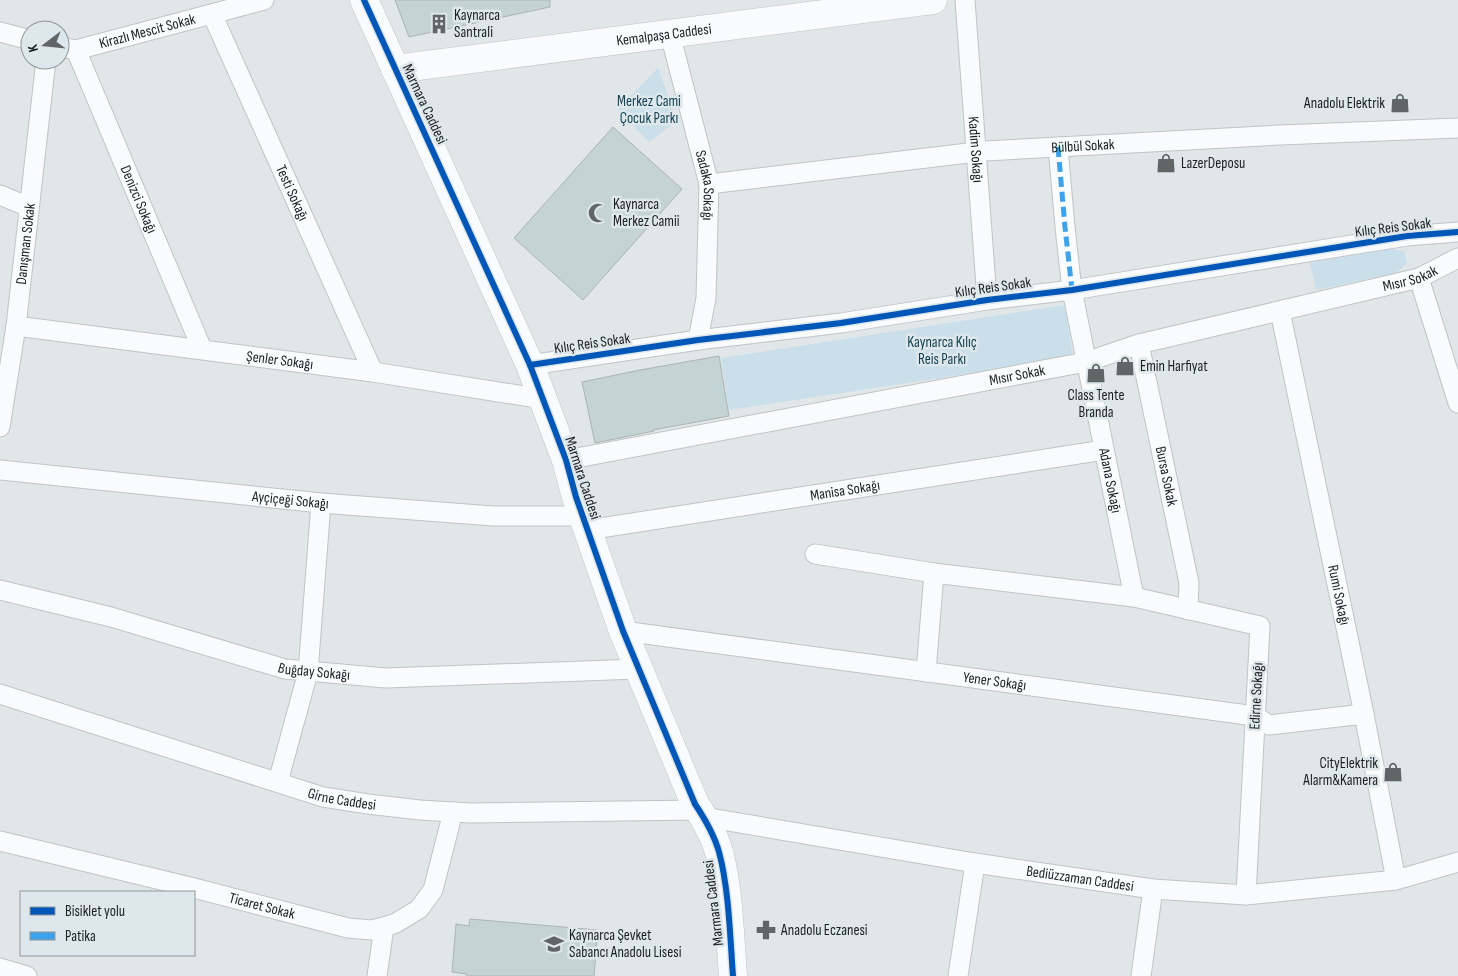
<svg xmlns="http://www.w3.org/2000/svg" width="1458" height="976" viewBox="0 0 1458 976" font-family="'Sofia Sans Condensed',sans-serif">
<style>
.green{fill:#cadfe9}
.building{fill:#c4d3d4;stroke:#adb2b3}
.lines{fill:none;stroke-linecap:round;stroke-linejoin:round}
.street-casing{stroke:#c0c4c6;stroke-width:21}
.secondary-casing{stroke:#c0c4c6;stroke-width:29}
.street{stroke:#fafbfc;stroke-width:19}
.secondary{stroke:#fafbfc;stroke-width:28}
.quiet{stroke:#3da2ea;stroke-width:5;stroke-dasharray:10 5;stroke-linecap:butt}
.cycleway-casing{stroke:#dee7eb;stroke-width:9}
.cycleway{stroke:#0057b8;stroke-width:6}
.labels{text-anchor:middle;stroke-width:5;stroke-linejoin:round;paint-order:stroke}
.poi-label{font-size:15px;fill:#1c1f20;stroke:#dee7eb;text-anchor:start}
.street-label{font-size:15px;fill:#1c1f20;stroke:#dee7eb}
.park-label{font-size:15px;fill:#113f51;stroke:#dee7eb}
</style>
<rect width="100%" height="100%" fill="#e1e6e8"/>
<!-- green -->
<g class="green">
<path d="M 658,68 L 677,121 L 649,142 L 618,109 Z"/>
<path d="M 1390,249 L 1404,251 L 1407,263 L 1396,273 L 1316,290 L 1310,263 Z"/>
<path d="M 1065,305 L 1073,358 L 729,410 L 721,358 Z"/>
</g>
<!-- building -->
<g class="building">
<path d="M 395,0 L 550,0 L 550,7 L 409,37 Z"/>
<path d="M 613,127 L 682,189 L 583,300 L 514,238 Z"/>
<path d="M 719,356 L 729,416 L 653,430 L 654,431 L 595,443 L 582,382 L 640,370 Z"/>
<path d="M 470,919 L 598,930 L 594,976 L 466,976 L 467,974 L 452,972 L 456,924 L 469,926 Z"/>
</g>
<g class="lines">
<defs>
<g id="street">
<path id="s1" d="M 965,0 L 987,300"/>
<path id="s2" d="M 212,14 L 373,372"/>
<path d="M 0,32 L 30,40"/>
<path id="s3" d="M 670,34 L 709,184 L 706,298 L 698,340"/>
<path id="s4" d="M 60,47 L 76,50 L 264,0"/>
<path id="s5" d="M 76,50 L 202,349"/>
<path id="s6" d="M 1058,147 L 1065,227 L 1072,290 L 1134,597"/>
<path id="s7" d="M 709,184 L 985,151 L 1280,135 L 1458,128"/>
<path d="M 0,195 L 29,207"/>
<path d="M 1419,278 L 1458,403"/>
<path id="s8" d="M 1280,311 L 1364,714 L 1396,880"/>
<path id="s9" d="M 16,326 L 373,372 L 543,399"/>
<path id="s10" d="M 1139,344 L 1189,583 L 1188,610"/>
<path d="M 530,365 L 698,340 L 841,323 L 987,300 L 1072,290 L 1407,236 L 1458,232"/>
<path id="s11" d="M 0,427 L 16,326 L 46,60"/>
<path id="s12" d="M 566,460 L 1086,362 L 1139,344 L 1419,278 L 1458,258"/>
<path id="s13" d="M 0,470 L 321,503 L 493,516 L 582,516"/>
<path id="s14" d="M 587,530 L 1104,450"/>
<path d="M 815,554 L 934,573 L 1134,597 L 1260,626 L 1246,895"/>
<path id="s15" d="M 0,590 L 111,617 L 285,669 L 386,678 L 638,669"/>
<path id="s16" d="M 623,631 L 1255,716 L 1269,725 L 1364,714"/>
<path d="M 926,672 L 934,573"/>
<path id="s17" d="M 0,694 L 323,797 L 368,804 L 420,810 L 470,813 L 699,810"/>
<path d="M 278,782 L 308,672 L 321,503"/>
<path id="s18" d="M 704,817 L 975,863 L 1153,889 L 1246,895 L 1396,880 L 1458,862"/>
<path id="s19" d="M 0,841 L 194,888 L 348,928 L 371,930 L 384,927 L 396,923 L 419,909 L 433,890 L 453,812"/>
<path d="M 0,968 L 27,976"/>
<path d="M 377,976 L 384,927"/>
<path d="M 958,976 L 975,863"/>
<path d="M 1141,976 L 1153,889"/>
</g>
<g id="secondary">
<path d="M 364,0 L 530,365 L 566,460 L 576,497 L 623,631 L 695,804 C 705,819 714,834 719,852 C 729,889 730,937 733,976"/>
<path id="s20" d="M 395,69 L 933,0"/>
</g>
</defs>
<!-- street casing -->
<use href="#street" class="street-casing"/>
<!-- secondary casing -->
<use href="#secondary" class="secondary-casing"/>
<!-- street -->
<use href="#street" class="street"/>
<!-- secondary -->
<use href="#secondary" class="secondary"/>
<!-- quiet -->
<path class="quiet" d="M 1058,147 L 1065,227 L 1072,290"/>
<defs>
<g id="cycleway">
<path d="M 364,0 L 530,365 L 566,460 L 576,497 L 623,631 L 695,804 C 705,819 714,834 719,852 C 729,889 730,937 733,976"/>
<path d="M 530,365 L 698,340 L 841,323 L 987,300 L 1072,290 L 1407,236 L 1458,232"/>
</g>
</defs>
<!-- cycleway casing -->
<use href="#cycleway" class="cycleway-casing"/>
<!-- cycleway -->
<use href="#cycleway" class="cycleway"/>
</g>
<!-- icons -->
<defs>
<symbol id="building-bare" viewBox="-9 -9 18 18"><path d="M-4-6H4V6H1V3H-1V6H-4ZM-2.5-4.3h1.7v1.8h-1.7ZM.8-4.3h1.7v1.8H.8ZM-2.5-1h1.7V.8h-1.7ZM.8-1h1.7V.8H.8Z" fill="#616566" stroke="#dee7eb" stroke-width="2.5" paint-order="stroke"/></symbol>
<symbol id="shop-bare" viewBox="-9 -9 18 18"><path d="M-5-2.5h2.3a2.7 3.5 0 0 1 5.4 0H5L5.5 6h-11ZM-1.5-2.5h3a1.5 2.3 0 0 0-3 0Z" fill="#616566" stroke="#dee7eb" stroke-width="2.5" paint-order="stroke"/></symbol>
<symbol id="mosque-bare" viewBox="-9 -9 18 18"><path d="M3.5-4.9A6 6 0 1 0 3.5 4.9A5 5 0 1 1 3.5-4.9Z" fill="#616566" stroke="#dee7eb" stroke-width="2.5" paint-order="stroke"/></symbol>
<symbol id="pharmacy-bare" viewBox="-9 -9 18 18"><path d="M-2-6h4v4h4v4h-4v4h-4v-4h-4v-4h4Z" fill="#616566" stroke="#dee7eb" stroke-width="2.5" paint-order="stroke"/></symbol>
<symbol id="school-bare" viewBox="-9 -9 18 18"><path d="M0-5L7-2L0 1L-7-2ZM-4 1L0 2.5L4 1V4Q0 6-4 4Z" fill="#616566" stroke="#dee7eb" stroke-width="2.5" paint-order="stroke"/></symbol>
</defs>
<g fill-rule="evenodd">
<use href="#building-bare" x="425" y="10" width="28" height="28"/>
<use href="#shop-bare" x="1386" y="89" width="28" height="28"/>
<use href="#shop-bare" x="1152" y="149" width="28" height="28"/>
<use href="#mosque-bare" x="584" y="199" width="28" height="28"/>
<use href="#shop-bare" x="1111" y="352" width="28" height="28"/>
<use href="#shop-bare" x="1082" y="359" width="28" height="28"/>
<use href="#shop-bare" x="1379" y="758" width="28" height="28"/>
<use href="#pharmacy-bare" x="752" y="916" width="28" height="28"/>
<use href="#school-bare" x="540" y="930" width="28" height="28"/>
</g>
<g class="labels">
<!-- poi labels -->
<g class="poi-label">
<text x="454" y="20">Kaynarca<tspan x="454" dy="17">Santrali</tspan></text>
<text x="1385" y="108" text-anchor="end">Anadolu Elektrik</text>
<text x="1181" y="168">LazerDeposu</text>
<text x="613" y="209">Kaynarca<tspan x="613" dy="17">Merkez Camii</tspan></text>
<text x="1140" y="371">Emin Harfiyat</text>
<text x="1096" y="400" text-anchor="middle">Class Tente<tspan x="1096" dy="17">Branda</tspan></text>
<text x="1378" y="768" text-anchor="end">CityElektrik<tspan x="1378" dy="17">Alarm&amp;Kamera</tspan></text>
<text x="781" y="935">Anadolu Eczanesi</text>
<text x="569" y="940">Kaynarca Şevket<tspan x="569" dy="17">Sabancı Anadolu Lisesi</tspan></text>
</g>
<!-- street labels -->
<g class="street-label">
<text dy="5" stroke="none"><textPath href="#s4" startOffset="90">Kirazlı Mescit Sokak</textPath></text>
<text dy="5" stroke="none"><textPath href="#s20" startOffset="271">Kemalpaşa Caddesi</textPath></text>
<text transform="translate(425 104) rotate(65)" y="5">Marmara Caddesi</text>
<text dy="5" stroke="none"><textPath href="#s7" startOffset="376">Bülbül Sokak</textPath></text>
<text dy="5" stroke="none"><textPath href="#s1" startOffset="150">Kadim Sokağı</textPath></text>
<text dy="5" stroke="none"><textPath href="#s3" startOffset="156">Sadaka Sokağı</textPath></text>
<text dy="5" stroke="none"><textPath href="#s2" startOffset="196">Testi Sokağı</textPath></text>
<text dy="5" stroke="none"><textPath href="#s5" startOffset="162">Denizci Sokağı</textPath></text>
<text transform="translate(1393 227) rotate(-7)" y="5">Kılıç Reis Sokak</text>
<text dy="5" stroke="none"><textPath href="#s11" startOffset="185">Danışman Sokak</textPath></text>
<text dy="5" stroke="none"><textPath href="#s12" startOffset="864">Mısır Sokak</textPath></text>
<text transform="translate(993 287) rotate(-8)" y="5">Kılıç Reis Sokak</text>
<text transform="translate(592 343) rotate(-8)" y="5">Kılıç Reis Sokak</text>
<text dy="5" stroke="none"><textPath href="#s9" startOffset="266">Şenler Sokağı</textPath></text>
<text dy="5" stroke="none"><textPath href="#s12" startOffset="459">Mısır Sokak</textPath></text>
<text dy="5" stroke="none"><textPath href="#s10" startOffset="135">Bursa Sokak</textPath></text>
<text transform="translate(583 478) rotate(72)" y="5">Marmara Caddesi</text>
<text dy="5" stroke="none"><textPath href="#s6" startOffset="338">Adana Sokağı</textPath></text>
<text dy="5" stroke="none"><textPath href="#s14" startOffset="261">Manisa Sokağı</textPath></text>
<text dy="5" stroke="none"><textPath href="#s13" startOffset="292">Ayçiçeği Sokağı</textPath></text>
<text dy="5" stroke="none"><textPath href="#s8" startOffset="290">Rumi Sokağı</textPath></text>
<text dy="5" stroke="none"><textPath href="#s15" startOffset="325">Buğday Sokağı</textPath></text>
<text dy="5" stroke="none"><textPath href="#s16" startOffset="375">Yener Sokağı</textPath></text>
<text transform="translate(1256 696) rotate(-87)" y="5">Edirne Sokağı</text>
<text dy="5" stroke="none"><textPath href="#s17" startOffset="358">Girne Caddesi</textPath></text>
<text dy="5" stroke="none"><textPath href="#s18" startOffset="381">Bediüzzaman Caddesi</textPath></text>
<text transform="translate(713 903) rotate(-97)" y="5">Marmara Caddesi</text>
<text dy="5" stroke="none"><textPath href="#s19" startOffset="270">Ticaret Sokak</textPath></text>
</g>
<!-- park labels -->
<g class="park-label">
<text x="649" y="106">Merkez Cami<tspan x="649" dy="17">Çocuk Parkı</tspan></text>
<text x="942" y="347">Kaynarca Kılıç<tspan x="942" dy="17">Reis Parkı</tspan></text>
</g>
</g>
<!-- legend -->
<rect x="20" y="891" width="175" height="65" fill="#dee7eb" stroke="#90979a"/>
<rect x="30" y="907" width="25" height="8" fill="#0057b8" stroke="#90979a"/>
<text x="65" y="916" font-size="15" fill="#1c1f20">Bisiklet yolu</text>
<rect x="30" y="932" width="25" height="8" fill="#3da2ea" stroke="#90979a"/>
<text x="65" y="941" font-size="15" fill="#1c1f20">Patika</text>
<!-- north arrow -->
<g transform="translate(45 45) rotate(254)"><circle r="24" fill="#dee7eb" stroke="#90979a"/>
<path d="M0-4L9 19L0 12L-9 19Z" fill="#616566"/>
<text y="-8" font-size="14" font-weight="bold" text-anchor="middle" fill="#1c1f20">K</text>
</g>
</svg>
